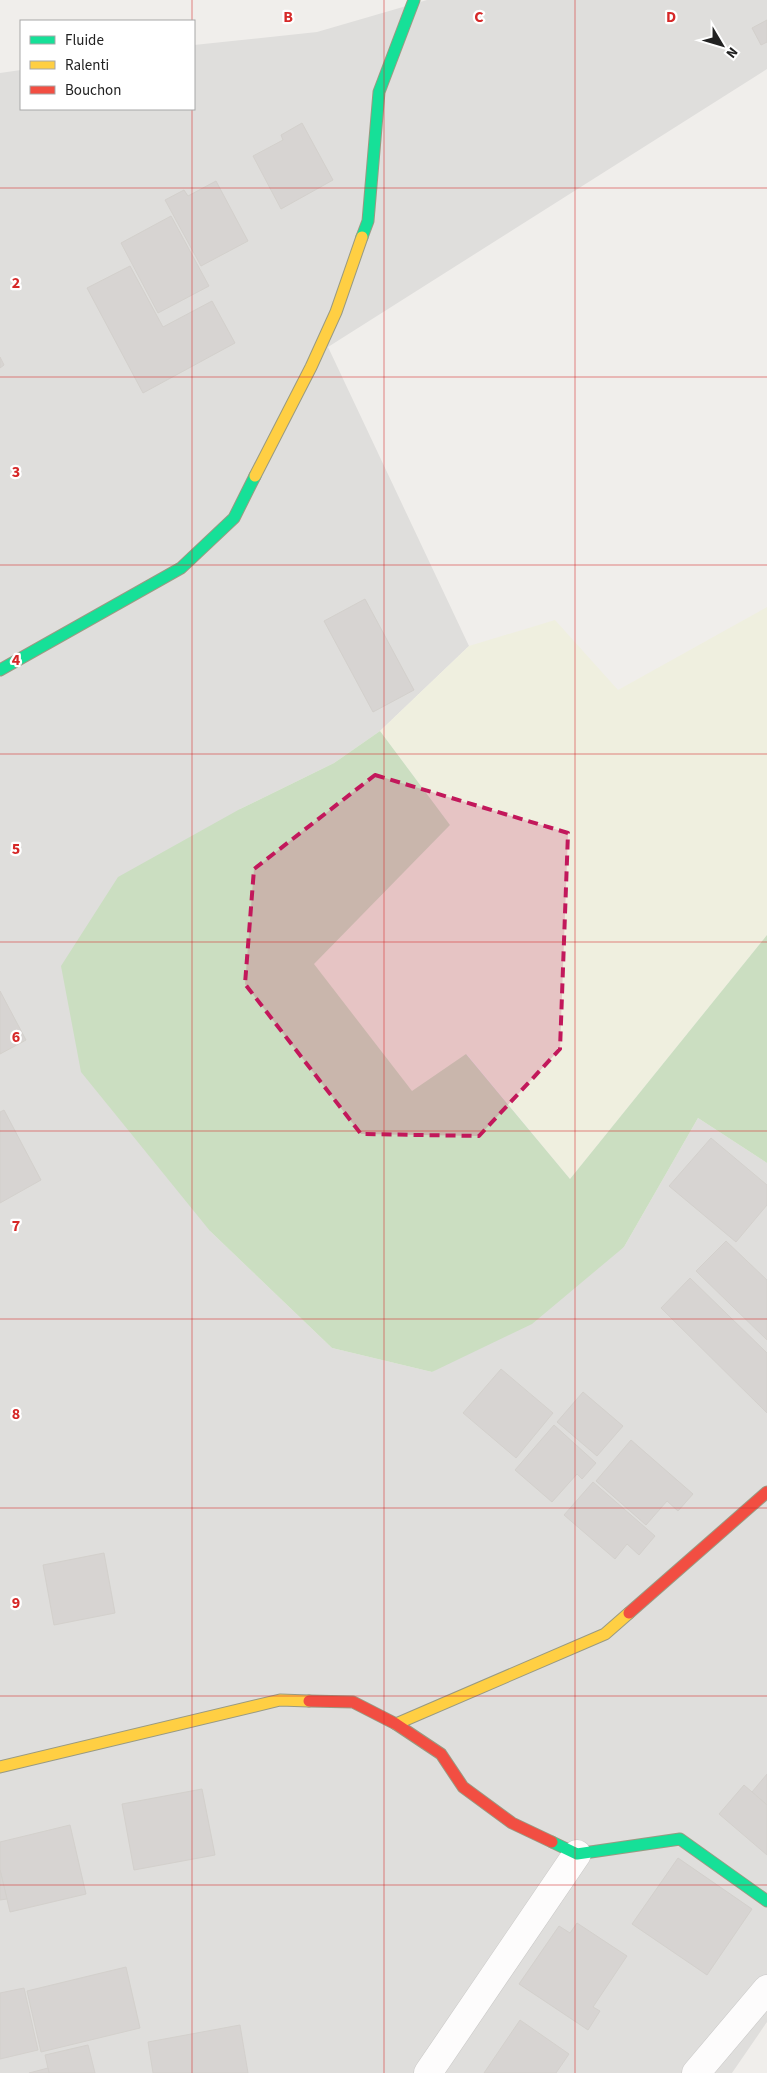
<svg xmlns="http://www.w3.org/2000/svg" width="767" height="2073" viewBox="0 0 767 2073" font-family="'Source Sans 3',sans-serif">
<style>
.residential{fill:#dfdedc}
.farmland{fill:#efefdf}
.forest{fill:#cbdec1}
.building{fill:#d7d4d2;stroke:#d3d0cc}
.lines{fill:none;stroke-linecap:round;stroke-linejoin:round}
.street-casing{stroke:#c9c8c7;stroke-width:29}
.fast-casing{stroke:#999a82;stroke-width:13}
.slow-casing{stroke:#999a82;stroke-width:13}
.jam-casing{stroke:#999a82;stroke-width:13}
.street{stroke:#fdfcfc;stroke-width:28}
.fast{stroke:#16e098;stroke-width:11}
.slow{stroke:#ffcf43;stroke-width:11}
.jam{stroke:#f24e42;stroke-width:11}
.marked{fill:#c2185b;fill-opacity:0.2;stroke:#c2185b;stroke-width:4;stroke-dasharray:10 6;stroke-linejoin:round}
.grid{fill:none;stroke:#d62828;stroke-width:1;stroke-opacity:0.55}
.grid-label{font-size:16px;text-anchor:middle;font-weight:bold;fill:#d62828;stroke:#fff;stroke-width:4.5;stroke-linejoin:round;paint-order:stroke}
</style>
<rect width="100%" height="100%" fill="#f0eeeb"/>
<!-- residential -->
<path class="residential" d="M 427,0 L 767,0 L 767,69 L 328,347 L 469,646 L 380,731 L 334,763 L 240,809 L 210,1231 L 332,1348 L 432,1372 L 624,1247 L 698,1118 L 767,1163 L 767,2022 L 732,2073 L 0,2073 L 0,73 L 21,70 L 21,109 L 194,109 L 194,45 L 317,32 Z"/>
<!-- farmland -->
<path class="farmland" d="M 767,607 L 767,935 L 570,1179 L 467,1054 L 412,1092 L 313,964 L 450,825 L 380,731 L 469,646 L 555,620 L 618,690 Z"/>
<!-- forest -->
<path class="forest" d="M 380,731 L 450,825 L 314,964 L 412,1091 L 466,1054 L 570,1179 L 767,935 L 767,1163 L 698,1118 L 624,1247 L 532,1324 L 432,1372 L 332,1348 L 210,1231 L 81,1072 L 61,966 L 118,877 L 240,809 L 334,763 Z"/>
<!-- building -->
<g class="building">
<path d="M 767,20 L 767,42 L 761,45 L 752,28 Z"/>
<path d="M 302,123 L 333,180 L 281,209 L 253,156 L 283,140 L 281,135 Z"/>
<path d="M 216,181 L 248,241 L 201,266 L 165,200 L 184,190 L 188,196 Z"/>
<path d="M 171,216 L 209,286 L 158,313 L 121,243 Z"/>
<path d="M 130,266 L 163,327 L 212,301 L 235,343 L 143,393 L 87,288 Z"/>
<path d="M 0,357 L 4,365 L 0,368 Z"/>
<path d="M 365,599 L 414,690 L 373,712 L 324,621 Z"/>
<path d="M 0,991 L 26,1040 L 0,1054 Z"/>
<path d="M 4,1110 L 41,1180 L 0,1203 L 0,1112 Z"/>
<path d="M 711,1138 L 767,1185 L 767,1205 L 736,1242 L 669,1186 Z"/>
<path d="M 726,1241 L 767,1280 L 767,1340 L 696,1271 Z"/>
<path d="M 690,1278 L 767,1353 L 767,1413 L 661,1308 Z"/>
<path d="M 501,1369 L 553,1413 L 516,1458 L 463,1413 Z"/>
<path d="M 583,1392 L 623,1426 L 597,1456 L 557,1422 Z"/>
<path d="M 554,1425 L 596,1463 L 582,1479 L 577,1474 L 552,1502 L 515,1470 Z"/>
<path d="M 631,1440 L 693,1494 L 678,1511 L 667,1501 L 646,1525 L 596,1481 Z"/>
<path d="M 593,1482 L 655,1536 L 639,1555 L 627,1544 L 615,1559 L 564,1515 Z"/>
<path d="M 104,1553 L 115,1613 L 54,1625 L 43,1565 Z"/>
<path d="M 767,1774 L 767,1805 L 752,1792 Z"/>
<path d="M 744,1785 L 767,1805 L 767,1855 L 719,1814 Z"/>
<path d="M 202,1789 L 215,1855 L 134,1870 L 122,1804 Z"/>
<path d="M 70,1825 L 86,1894 L 10,1912 L 0,1870 L 0,1842 Z"/>
<path d="M 678,1858 L 752,1909 L 707,1975 L 632,1924 Z"/>
<path d="M 0,1870 L 7,1899 L 0,1900 Z"/>
<path d="M 577,1923 L 627,1956 L 593,2007 L 600,2011 L 588,2030 L 519,1984 L 559,1926 L 570,1933 Z"/>
<path d="M 126,1967 L 140,2028 L 41,2052 L 27,1991 Z"/>
<path d="M 24,1988 L 38,2050 L 0,2059 L 0,1993 Z"/>
<path d="M 520,2020 L 569,2054 L 556,2073 L 484,2073 Z"/>
<path d="M 240,2025 L 248,2073 L 153,2073 L 148,2042 Z"/>
<path d="M 88,2045 L 95,2073 L 49,2073 L 45,2055 Z"/>
<path d="M 48,2068 L 49,2073 L 29,2073 Z"/>
</g>
<g class="lines">
<defs>
<g id="street">
<path d="M 428,2073 L 577,1854"/>
<path d="M 696,2073 L 767,1989"/>
</g>
<g id="fast">
<path d="M 362,237 L 368,221 L 379,92 L 414,0"/>
<path d="M 0,670 L 181,568 L 234,518 L 255,476"/>
<path d="M 552,1842 L 577,1854 L 680,1839 L 767,1901"/>
</g>
<g id="slow">
<path d="M 255,476 L 311,367 L 336,312 L 362,237"/>
<path d="M 396,1724 L 605,1634 L 629,1613"/>
<path d="M 0,1767 L 280,1700 L 309,1701"/>
</g>
<g id="jam">
<path d="M 629,1613 L 767,1492"/>
<path d="M 309,1701 L 353,1702 L 396,1724 L 441,1754 L 463,1787 L 512,1823 L 552,1842"/>
</g>
</defs>
<!-- street casing -->
<use href="#street" class="street-casing"/>
<!-- fast casing -->
<use href="#fast" class="fast-casing"/>
<!-- slow casing -->
<use href="#slow" class="slow-casing"/>
<!-- jam casing -->
<use href="#jam" class="jam-casing"/>
<!-- street -->
<use href="#street" class="street"/>
<!-- fast -->
<use href="#fast" class="fast"/>
<!-- slow -->
<use href="#slow" class="slow"/>
<!-- jam -->
<use href="#jam" class="jam"/>
</g>
<!-- marked area -->
<path class="marked" d="M 375,775 L 568,833 L 560,1049 L 479,1136 L 361,1134 L 245,984 L 254,869 Z"/>
<!-- grid -->
<path class="grid" d="M 192,0 L 192,21M 384,0 L 384,2073M 575,0 L 575,2073M 192,109 L 192,2073M 0,188 L 767,188M 0,377 L 767,377M 0,565 L 767,565M 0,754 L 767,754M 0,942 L 767,942M 0,1131 L 767,1131M 0,1319 L 767,1319M 0,1508 L 767,1508M 0,1696 L 767,1696M 0,1885 L 767,1885"/>
<g class="grid-label">
<text x="288" y="22">B</text>
<text x="479" y="22">C</text>
<text x="671" y="22">D</text>
<text x="16" y="288">2</text>
<text x="16" y="477">3</text>
<text x="16" y="665">4</text>
<text x="16" y="854">5</text>
<text x="16" y="1042">6</text>
<text x="16" y="1231">7</text>
<text x="16" y="1419">8</text>
<text x="16" y="1608">9</text>
</g>
<!-- legend -->
<rect x="20" y="20" width="175" height="90" fill="#ffffff" stroke="#a7a7a7"/>
<rect x="30" y="36" width="25" height="8" fill="#16e098" stroke="#a7a7a7"/>
<text x="65" y="45" font-size="15" fill="#222222">Fluide</text>
<rect x="30" y="61" width="25" height="8" fill="#ffcf43" stroke="#a7a7a7"/>
<text x="65" y="70" font-size="15" fill="#222222">Ralenti</text>
<rect x="30" y="86" width="25" height="8" fill="#f24e42" stroke="#a7a7a7"/>
<text x="65" y="95" font-size="15" fill="#222222">Bouchon</text>
<!-- north arrow -->
<g transform="translate(722 45) rotate(128)" stroke="#ffffff" stroke-width="4" paint-order="stroke">
<path d="M0-4L9 19L0 12L-9 19Z" fill="#222222"/>
<text y="-8" font-size="14" font-weight="bold" text-anchor="middle" fill="#222222">N</text>
</g>
</svg>
